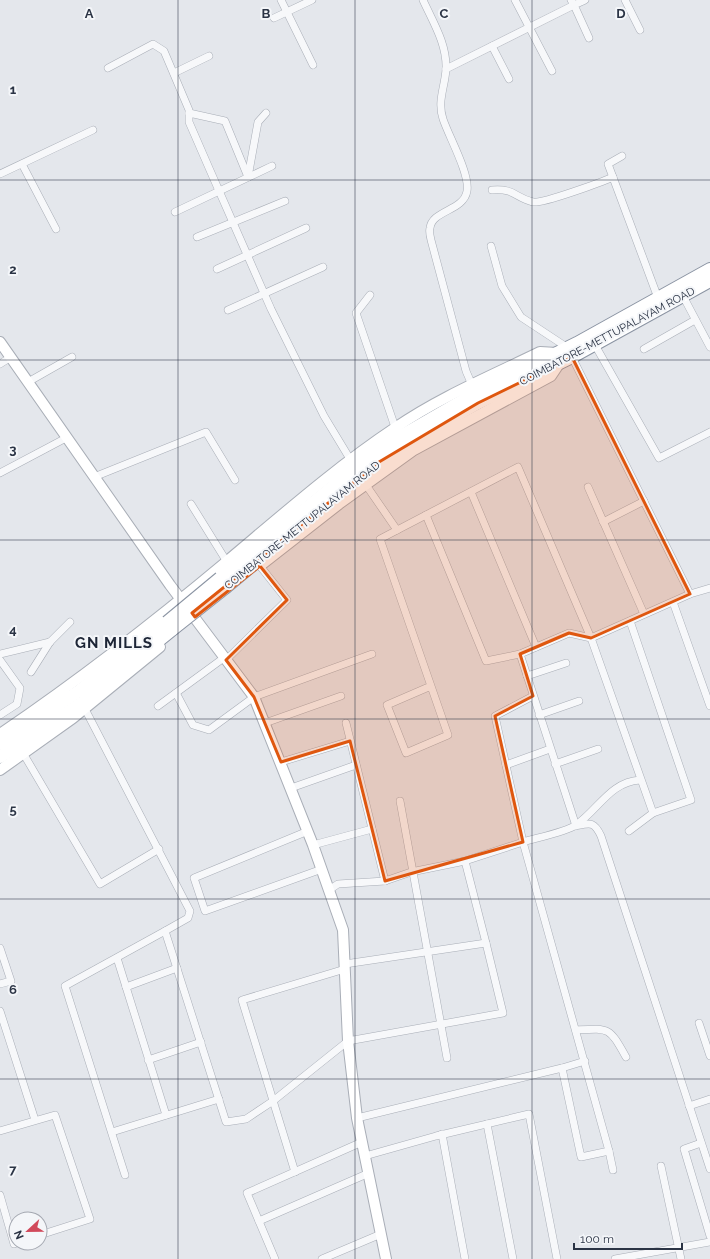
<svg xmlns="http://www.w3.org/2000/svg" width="710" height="1259" viewBox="0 0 710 1259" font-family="Raleway,sans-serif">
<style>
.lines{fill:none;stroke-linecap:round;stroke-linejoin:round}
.street-casing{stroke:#a9aeb7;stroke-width:8}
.secondary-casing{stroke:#a9aeb7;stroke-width:12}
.highway-casing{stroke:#8b94a3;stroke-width:14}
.street{stroke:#f7f8fa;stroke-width:7}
.secondary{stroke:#fff;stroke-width:10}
.highway{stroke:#fff;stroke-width:12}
.highway-bridge-casing{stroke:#8b94a3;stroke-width:14;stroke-linecap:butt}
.highway-bridge{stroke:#fff;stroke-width:12}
.marked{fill:#df570f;fill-opacity:0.2;stroke:#df570f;stroke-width:3;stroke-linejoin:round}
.grid{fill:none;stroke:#2b3445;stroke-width:1;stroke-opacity:0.55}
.labels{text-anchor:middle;stroke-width:4;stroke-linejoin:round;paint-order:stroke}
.street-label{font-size:11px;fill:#2b3445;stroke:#f4f6f9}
.district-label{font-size:15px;font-weight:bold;letter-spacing:1px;fill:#1d2536;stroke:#f4f6f9}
.grid-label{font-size:13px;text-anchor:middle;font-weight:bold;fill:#2b3445;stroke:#f4f6f9;stroke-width:4;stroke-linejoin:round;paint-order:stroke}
</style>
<rect width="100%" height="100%" fill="#e4e7ec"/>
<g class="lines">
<defs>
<g id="street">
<path d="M 281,0 L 313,65"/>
<path d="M 423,0 C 433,22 447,44 446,69 C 445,87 437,101 443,119 C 449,137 470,174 467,191 C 464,211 432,210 430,228 C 429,231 430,236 431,240 L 466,371 L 472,385"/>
<path d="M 515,0 L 552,71"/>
<path d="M 585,0 L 574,5 L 589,38"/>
<path d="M 625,0 L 640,30"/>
<path d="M 274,18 L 312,0"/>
<path d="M 492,46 L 509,79"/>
<path d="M 108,68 L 153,44 L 164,51 L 189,110 L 189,122 L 209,168 L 271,309 L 324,416 L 350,459"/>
<path d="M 446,69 L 574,5 L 571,0"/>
<path d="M 174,73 L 209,56"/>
<path d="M 189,113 L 225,121 L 248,177"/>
<path d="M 622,156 L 608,164 L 658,298"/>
<path d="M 22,164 L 56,229"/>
<path d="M 0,174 L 93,130"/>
<path d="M 248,177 L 258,122 L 266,113"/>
<path d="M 492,190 C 515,188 515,198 533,202 C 542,204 602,182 613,177"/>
<path d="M 175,212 L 272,166"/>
<path d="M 197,237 L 285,201"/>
<path d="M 491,246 L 502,286 L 521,317 L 568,348"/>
<path d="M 217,269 L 306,228"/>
<path d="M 370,295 L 356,313 L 395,427"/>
<path d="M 683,296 L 710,347"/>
<path d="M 228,310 L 323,267"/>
<path d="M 595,345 L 659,458 L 710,432"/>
<path d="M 644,349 L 695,320"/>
<path d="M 572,357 L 690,594 L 591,638 L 569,633 L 520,654 L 576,826 C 590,823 594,821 601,836 L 710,1169"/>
<path d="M 0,364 L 11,357"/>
<path d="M 28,382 L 72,357"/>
<path d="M 0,473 L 66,438"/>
<path d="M 94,477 L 206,432 L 235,480"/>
<path d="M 366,485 L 397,530"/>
<path d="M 588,487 L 644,614"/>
<path d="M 471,492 L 536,647"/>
<path d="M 191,504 L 227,562"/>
<path d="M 426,515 L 486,661 L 520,654"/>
<path d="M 603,522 L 644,501"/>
<path d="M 690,594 L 710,588"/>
<path d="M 673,602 L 710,706"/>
<path d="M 0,654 L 50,642"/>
<path d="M 0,660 L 20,688 L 17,704 L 0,715"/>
<path d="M 226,660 L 287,600 L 260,566"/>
<path d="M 31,672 L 50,642 L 70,622"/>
<path d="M 527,676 L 566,663"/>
<path d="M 431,686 L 387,705 L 406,753 L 448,735 C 425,670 403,604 380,539 L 518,467 L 591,638 L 653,813 L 691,800 L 630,621"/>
<path d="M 176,693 L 193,725 L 209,730 L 254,697 L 372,654"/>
<path d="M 158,706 L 225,657"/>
<path d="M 85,709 L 190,911 L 188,918 L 165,931"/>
<path d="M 539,715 L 579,701"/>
<path d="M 265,723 L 341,696"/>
<path d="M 346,723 L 385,881 L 411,872 L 465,861 L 486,943"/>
<path d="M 23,753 L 100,884 L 159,849"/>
<path d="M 281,762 L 350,741"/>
<path d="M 555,764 L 598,749"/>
<path d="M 506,765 L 550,749"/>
<path d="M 291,788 L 356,765"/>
<path d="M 400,801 L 447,1058"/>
<path d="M 308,831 L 194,878 L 205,911 L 322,869"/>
<path d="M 629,831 L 653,813"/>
<path d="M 313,845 L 372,829"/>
<path d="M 465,861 L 523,842 L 495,716 L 533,696"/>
<path d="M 329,890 L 338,884 L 385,881"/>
<path d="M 0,948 L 11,981 L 0,984"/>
<path d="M 117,958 L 166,1115"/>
<path d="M 126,987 L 177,968"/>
<path d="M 0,1011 L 35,1120"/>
<path d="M 699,1023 L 710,1056"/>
<path d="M 576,1030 C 610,1028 609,1027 626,1057"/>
<path d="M 148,1060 L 201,1042"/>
<path d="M 562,1068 L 585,1061"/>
<path d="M 689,1106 L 710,1099"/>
<path d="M 357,1118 L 562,1068 L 581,1157 L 609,1151 L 523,842 C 536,838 566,832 576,825 C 599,809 610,782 640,780"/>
<path d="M 487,1124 L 513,1259"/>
<path d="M 0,1131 L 55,1115 L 90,1219 L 40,1235"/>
<path d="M 112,1132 L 219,1099"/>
<path d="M 442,1134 L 465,1259"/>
<path d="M 701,1143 L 684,1149 L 710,1236"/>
<path d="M 609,1151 L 613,1170"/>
<path d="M 365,1156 L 436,1136 L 529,1114 L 557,1259"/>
<path d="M 661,1166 L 681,1259"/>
<path d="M 295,1172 L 242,1000 L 345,969"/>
<path d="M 125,1175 L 65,986 L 165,931 L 226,1122 L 246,1119 L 273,1101 L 348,1041 L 503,1013 L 486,943 L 345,964"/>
<path d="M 0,1195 L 14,1244 L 17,1243"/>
<path d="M 259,1221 L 369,1173"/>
<path d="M 275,1259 L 247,1193 L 362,1142"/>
<path d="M 322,1259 L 381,1234"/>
<path d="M 615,1259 L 710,1242"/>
</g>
<g id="secondary">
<path d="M 0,342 L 170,585 L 254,697 L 313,845 L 343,930 L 348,1041 L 357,1118 L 386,1259"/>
<path d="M 261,565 L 339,504 L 414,450 L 551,376 L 559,364"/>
<path d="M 0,734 C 78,681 153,623 226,562 C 281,516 335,468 395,428 C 440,397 491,376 540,352 L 557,353"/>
<path d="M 0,770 L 73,718 L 160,647"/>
</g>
<g id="highway">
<path d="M 220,578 L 352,471 L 396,439 L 474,394 L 577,343 L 710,269"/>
<path d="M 226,587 L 359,477 L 401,447 L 478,403 L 572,357 L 710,281"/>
<path d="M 0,744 L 79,691 L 167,622"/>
<path d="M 0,757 L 83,702 L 173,629"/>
</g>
</defs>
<!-- street casing -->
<use href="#street" class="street-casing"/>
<!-- secondary casing -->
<use href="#secondary" class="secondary-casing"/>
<!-- highway casing -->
<use href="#highway" class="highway-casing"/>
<!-- street -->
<use href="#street" class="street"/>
<!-- secondary -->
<use href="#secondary" class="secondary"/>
<!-- highway -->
<use href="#highway" class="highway"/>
<defs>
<g id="highway-bridge">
<path d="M 167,622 L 220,578"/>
<path d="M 173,629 L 226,587"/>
</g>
</defs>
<!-- highway-bridge casing -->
<use href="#highway-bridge" class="highway-bridge-casing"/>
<!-- highway-bridge -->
<use href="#highway-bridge" class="highway-bridge"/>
</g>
<!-- marked area -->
<path class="marked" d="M 572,357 L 690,594 L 591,638 L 569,633 L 520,654 L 533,696 L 495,716 L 523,842 L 385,881 L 350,741 L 281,762 L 254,697 L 226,660 L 287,600 L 260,566 L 195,617 L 192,613 L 379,462 L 478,403 Z"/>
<!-- grid -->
<path class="grid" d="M 178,0 L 178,1259M 355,0 L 355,1259M 532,0 L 532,1259M 0,180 L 710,180M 0,360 L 710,360M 0,540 L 710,540M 0,719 L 710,719M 0,899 L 710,899M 0,1079 L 710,1079"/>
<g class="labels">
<!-- street labels -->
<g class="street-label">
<text transform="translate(607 336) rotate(-28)" y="4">COIMBATORE-METTUPALAYAM ROAD</text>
<text transform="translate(302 525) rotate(-39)" y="4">COIMBATORE-METTUPALAYAM ROAD</text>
</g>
<!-- district labels -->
<g class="district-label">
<text x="114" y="648">GN MILLS</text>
</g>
</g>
<g class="grid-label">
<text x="89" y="18">A</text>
<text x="266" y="18">B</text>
<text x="444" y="18">C</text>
<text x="621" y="18">D</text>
<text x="13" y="94">1</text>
<text x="13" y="274">2</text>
<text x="13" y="454">3</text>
<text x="13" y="634">4</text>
<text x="13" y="814">5</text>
<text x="13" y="994">6</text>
<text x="13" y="1174">7</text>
</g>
<!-- north arrow -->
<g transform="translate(28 1231) rotate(248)"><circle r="19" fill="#f4f6f9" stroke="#a4a8b1"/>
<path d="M0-3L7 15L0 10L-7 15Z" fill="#d1495b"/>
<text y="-6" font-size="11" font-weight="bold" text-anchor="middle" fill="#2b3445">N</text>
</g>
<!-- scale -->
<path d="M574 1243v6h108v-6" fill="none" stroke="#2b3445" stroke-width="2"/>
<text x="580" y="1243" font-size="12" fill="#2b3445" stroke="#f4f6f9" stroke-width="3" paint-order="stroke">100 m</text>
</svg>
